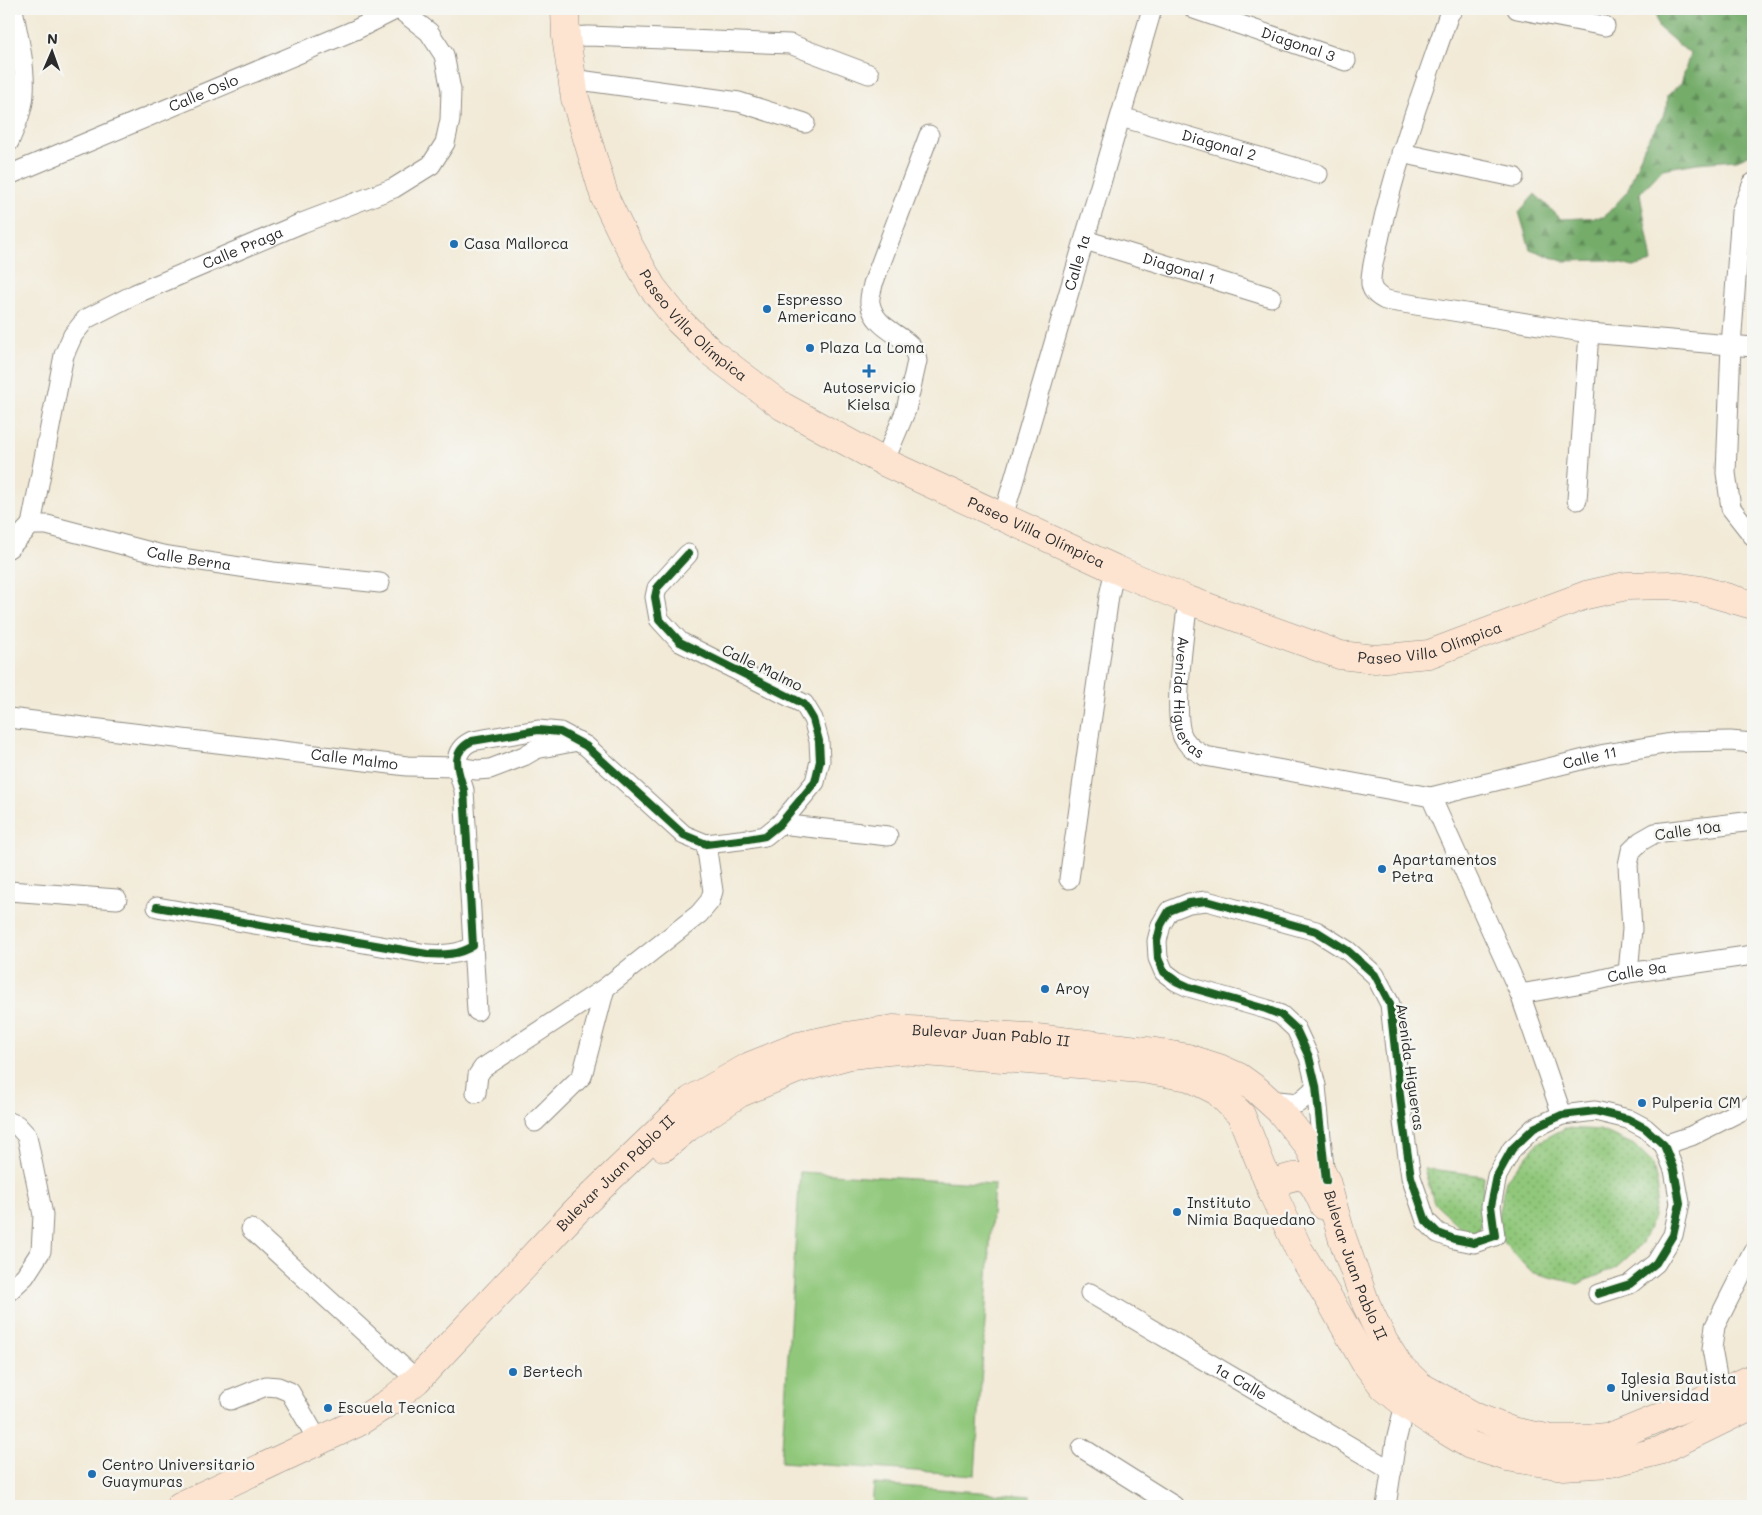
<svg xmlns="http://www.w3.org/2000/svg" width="1762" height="1515" viewBox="0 0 1762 1515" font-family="Mali,sans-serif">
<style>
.forest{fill:url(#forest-firs);stroke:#506c4a}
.park{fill:url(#park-dots);stroke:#5e7952}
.pitch{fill:#90c77a;stroke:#5e7952}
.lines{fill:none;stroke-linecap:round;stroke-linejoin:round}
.minor-casing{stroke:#8e8a81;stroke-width:21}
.secondary-casing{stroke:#8e8a81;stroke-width:29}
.minor{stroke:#fff;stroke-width:19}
.secondary{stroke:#fde4d1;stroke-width:28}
.cycleway-casing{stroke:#f6f6f2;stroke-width:11}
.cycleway{stroke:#1b5e20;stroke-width:8}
.poi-dot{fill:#1f6fb2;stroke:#f6f6f2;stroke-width:2}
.labels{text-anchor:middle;stroke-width:5;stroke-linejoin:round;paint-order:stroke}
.street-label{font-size:15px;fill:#2b2b2b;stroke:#f6f6f2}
.poi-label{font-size:15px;fill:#2b2b2b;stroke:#f6f6f2;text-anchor:start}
</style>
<defs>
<pattern id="forest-firs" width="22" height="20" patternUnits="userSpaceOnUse" patternTransform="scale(1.25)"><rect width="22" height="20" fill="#74ac6a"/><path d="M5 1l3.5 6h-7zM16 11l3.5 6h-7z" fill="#5f8c57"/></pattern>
<pattern id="park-dots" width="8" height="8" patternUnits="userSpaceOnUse" patternTransform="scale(1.25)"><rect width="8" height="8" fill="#90c77a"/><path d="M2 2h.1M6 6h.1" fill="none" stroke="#76a264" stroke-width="1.8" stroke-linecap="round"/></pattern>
</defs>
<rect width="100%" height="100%" fill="#f6f6f2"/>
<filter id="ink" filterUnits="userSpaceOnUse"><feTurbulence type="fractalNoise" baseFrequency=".02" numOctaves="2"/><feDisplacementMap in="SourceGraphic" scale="10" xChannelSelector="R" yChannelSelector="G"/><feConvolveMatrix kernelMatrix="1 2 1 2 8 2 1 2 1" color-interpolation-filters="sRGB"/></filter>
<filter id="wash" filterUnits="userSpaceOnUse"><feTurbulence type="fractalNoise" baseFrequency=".0096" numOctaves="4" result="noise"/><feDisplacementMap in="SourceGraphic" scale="20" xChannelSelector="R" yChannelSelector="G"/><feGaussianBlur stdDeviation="1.12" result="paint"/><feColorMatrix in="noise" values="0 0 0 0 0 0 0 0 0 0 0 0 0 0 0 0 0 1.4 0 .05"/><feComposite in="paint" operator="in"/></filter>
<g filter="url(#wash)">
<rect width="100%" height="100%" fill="#f2ead7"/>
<!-- forest -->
<path class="forest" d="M 1655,9 L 1753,9 L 1753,153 L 1737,160 L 1697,163 L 1663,169 L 1640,193 L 1652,262 L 1633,267 L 1607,260 L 1562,261 L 1530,249 L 1519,212 L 1535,194 L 1561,219 L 1604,217 L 1627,192 L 1644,147 L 1666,111 L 1667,96 L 1681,83 L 1690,54 L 1658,27 Z"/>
<!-- park -->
<g class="park">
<path d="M 1565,1128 L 1601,1130 L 1634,1145 L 1653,1164 L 1658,1191 L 1652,1221 L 1641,1245 L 1617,1267 L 1578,1284 L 1531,1272 L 1502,1241 L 1498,1215 L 1506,1180 L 1539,1142 Z"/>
<path d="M 1424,1168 L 1484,1176 L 1480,1232 L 1466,1233 L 1434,1203 Z"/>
</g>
<!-- pitch -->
<g class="pitch">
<path d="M 800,1172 L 994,1184 L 975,1475 L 781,1462 Z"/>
<path d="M 874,1484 L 1031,1496 L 1030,1506 L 872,1506 Z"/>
</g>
</g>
<g filter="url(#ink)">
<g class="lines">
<defs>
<g id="minor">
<path id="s1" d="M 1194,9 L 1346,61"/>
<path d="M 1453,9 L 1449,14 C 1424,87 1396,160 1380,235 C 1377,250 1370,268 1371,284 C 1372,292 1378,296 1385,300 L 1589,333 L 1753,347"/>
<path d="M 1517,9 L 1605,26"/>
<path d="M 566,37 L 589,36 L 790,44 L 869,74"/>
<path d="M 572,79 L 739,102 L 805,123"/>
<path id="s2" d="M 1121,117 L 1318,174"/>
<path d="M 9,142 C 15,127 23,111 24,94 C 26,66 18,36 13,9"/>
<path d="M 1401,153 L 1514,177"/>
<path id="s3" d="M 9,175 L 355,30 L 397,9"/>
<path d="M 1753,183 L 1741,212 L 1731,346 L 1726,473 L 1731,508 L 1753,536"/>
<path id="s4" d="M 1085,240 L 1271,297"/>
<path d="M 884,462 L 906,410 L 917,361 C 915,334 876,335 870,303 C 869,297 872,290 873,284 L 929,135"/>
<path d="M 1577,500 L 1589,333"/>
<path id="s5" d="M 1003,517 L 1152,9"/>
<path id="s6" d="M 31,525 L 64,355 L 73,335 L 86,319 L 135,294 L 302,223 L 394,188 L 431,165 L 445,143 L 450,120 L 451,90 L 444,55 L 429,32 L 399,9"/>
<path id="s7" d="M 9,548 L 31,525 L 47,525 L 162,555 L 273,572 L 380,583"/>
<path id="s8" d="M 1188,600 C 1185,626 1171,720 1184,739 C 1189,747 1196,751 1205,756 L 1431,797 L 1605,754 L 1677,742 L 1730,741 L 1753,743"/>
<path id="s9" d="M 9,718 L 407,766 L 456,767 L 477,770 L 490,769 L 524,756 L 536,749 L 578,741"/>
<path d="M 1431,797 L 1520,994 L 1562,1115"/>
<path d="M 780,824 L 888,836"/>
<path d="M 1069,879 L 1109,596 L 1115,569"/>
<path d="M 9,891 L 117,899"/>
<path d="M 157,907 L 427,954 C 444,955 459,955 473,946 L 464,790 C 458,771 449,752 472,741 L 538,730 L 560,732 L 586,746 L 684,835 L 706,844 L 748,839 L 765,836 L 780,824 L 815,782 L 820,761 L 819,741 L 813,719 L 804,704 L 680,642 L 659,619 L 655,597 L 657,588 L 688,554"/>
<path d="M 473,946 L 477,1011"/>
<path d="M 1628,973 L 1632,929 L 1628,865 L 1631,851 L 1641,841 L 1655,833 L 1753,821"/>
<path id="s10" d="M 1520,994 L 1594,981 L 1628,973 L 1753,955"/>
<path d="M 476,1093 L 478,1075 L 483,1068 L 605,988 L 699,914 L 710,901 L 713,891 L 706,844"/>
<path d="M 1268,1100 L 1298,1103 L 1311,1092 L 1316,1086"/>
<path d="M 9,1122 L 17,1125 L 27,1136 L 43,1215 L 41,1251 L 25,1276 L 9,1291"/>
<path d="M 535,1122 L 582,1076 L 605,988"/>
<path d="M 1664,1145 L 1691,1136 L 1753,1105"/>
<path d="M 1324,1168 L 1316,1086 L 1309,1057 L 1296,1029 L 1281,1015 L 1266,1009 L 1189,987 L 1176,981 L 1164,972 L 1158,958 L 1157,941 L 1161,925 L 1169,911 L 1189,903 L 1207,901 L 1316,931 L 1348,951 L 1375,975 L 1390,1004 L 1403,1122 L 1411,1177 L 1426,1221 L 1438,1233 L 1454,1239 L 1474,1243 L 1495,1236 L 1491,1206 L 1497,1176 L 1512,1149 L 1534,1128 L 1562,1115 L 1595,1111 L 1628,1119 L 1645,1128 L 1664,1145 L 1674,1170 L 1680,1203 L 1673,1235 L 1656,1263 L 1630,1284 L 1598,1294"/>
<path d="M 251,1229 L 417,1380"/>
<path id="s11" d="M 1090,1293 L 1392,1471"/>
<path d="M 1720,1393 L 1712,1349 L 1715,1326 L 1753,1251"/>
<path d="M 231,1400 L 266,1386 L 278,1387 L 290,1392 L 319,1442"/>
<path d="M 1082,1448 L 1174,1506"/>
<path d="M 1386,1506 L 1396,1441 L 1405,1404"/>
</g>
<g id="secondary">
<path id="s12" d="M 565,9 L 566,37 L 575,98 L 605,198 L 622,233 L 652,287 L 679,321 L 712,353 L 782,406 L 884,462 L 1115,569 L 1188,600 L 1340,655 L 1375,659 L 1429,654 L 1586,595 L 1626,586 L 1669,585 L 1701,590 L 1753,605"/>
<path d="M 664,1147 L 687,1128 L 740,1093 L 795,1070 L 850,1055 L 898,1050 L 1142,1069 L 1189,1077 L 1217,1091 L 1241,1115 L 1273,1194 L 1299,1250 L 1331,1302 L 1364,1361 L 1384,1387 L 1405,1404 L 1435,1424 L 1470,1445 L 1507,1457 L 1563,1466 L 1611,1463 L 1659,1451 L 1753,1405"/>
<path d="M 1273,1194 L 1280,1181 C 1309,1169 1313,1182 1324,1206"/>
<path id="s13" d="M 180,1506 L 357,1423 L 391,1401 L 417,1380 L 577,1210 L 691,1100 L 750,1066 L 799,1046 L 846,1036 L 893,1029 L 1028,1037 L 1155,1052 L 1188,1058 L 1219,1068 L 1239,1077 L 1257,1090 L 1280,1111 L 1309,1147 L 1326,1181 L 1342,1237 L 1366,1304 L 1384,1342 L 1399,1366 L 1420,1386 L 1476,1417 L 1512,1431 L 1552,1439 L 1587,1439 L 1615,1436 L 1720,1393 L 1753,1378"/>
</g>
</defs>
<!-- minor casing -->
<use href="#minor" class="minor-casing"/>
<!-- secondary casing -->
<use href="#secondary" class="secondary-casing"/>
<!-- minor -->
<use href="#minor" class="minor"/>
<!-- secondary -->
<use href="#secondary" class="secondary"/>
<defs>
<g id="cycleway">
<path d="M 157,907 L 427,954 C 444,955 459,955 473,946 L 464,790 C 458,771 449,752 472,741 L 538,730 L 560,732 L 586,746 L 684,835 L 706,844 L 748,839 L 765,836 L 780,824 L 815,782 L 820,761 L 819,741 L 813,719 L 804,704 L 680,642 L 659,619 L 655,597 L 657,588 L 688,554"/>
<path d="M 1326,1181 L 1316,1086 L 1309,1057 L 1296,1029 L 1281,1015 L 1266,1009 L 1189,987 L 1176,981 L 1164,972 L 1158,958 L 1157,941 L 1161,925 L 1169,911 L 1189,903 L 1207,901 L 1316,931 L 1348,951 L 1375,975 L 1390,1004 L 1403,1122 L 1411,1177 L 1426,1221 L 1438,1233 L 1454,1239 L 1474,1243 L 1495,1236 L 1491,1206 L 1497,1176 L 1512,1149 L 1534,1128 L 1562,1115 L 1595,1111 L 1628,1119 L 1645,1128 L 1664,1145 L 1674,1170 L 1680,1203 L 1673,1235 L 1656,1263 L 1630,1284 L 1598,1294"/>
</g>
</defs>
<!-- cycleway casing -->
<use href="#cycleway" class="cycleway-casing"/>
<!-- cycleway -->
<use href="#cycleway" class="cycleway"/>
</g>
</g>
<!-- markers -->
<g class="poi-dot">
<circle cx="454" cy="244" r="5"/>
<circle cx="767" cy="309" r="5"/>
<circle cx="810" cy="348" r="5"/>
<path d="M866.5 363.5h5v5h5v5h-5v5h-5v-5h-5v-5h5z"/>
<circle cx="1382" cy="869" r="5"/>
<circle cx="1045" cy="989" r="5"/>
<circle cx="1642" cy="1103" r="5"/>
<circle cx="1177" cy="1212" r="5"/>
<circle cx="513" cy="1372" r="5"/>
<circle cx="1611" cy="1388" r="5"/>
<circle cx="328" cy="1408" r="5"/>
<circle cx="92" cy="1474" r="5"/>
</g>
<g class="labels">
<!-- street labels -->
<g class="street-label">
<text dy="5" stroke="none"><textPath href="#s1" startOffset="110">Diagonal 3</textPath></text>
<text dy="5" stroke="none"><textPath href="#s3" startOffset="211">Calle Oslo</textPath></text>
<text dy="5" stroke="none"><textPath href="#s2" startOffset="102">Diagonal 2</textPath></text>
<text dy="5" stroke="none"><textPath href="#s6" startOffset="388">Calle Praga</textPath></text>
<text dy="5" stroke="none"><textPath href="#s5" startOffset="265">Calle 1a</textPath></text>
<text dy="5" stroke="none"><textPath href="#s4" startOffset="98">Diagonal 1</textPath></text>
<text dy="5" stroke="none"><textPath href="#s12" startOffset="351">Paseo Villa Olímpica</textPath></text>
<text dy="5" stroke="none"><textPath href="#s12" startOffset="756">Paseo Villa Olímpica</textPath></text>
<text dy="5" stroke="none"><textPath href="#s7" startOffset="194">Calle Berna</textPath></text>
<text dy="5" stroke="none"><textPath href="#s12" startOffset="1176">Paseo Villa Olímpica</textPath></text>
<text transform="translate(762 668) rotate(26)" y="5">Calle Malmo</text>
<text dy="5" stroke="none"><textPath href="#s8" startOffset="101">Avenida Higueras</textPath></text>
<text dy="5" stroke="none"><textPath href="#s9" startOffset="348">Calle Malmo</textPath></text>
<text dy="5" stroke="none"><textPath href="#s8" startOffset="561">Calle 11</textPath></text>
<text transform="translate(1688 831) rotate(-8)" y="5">Calle 10a</text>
<text dy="5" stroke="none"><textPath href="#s10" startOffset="119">Calle 9a</textPath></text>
<text dy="5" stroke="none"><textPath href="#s13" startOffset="976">Bulevar Juan Pablo II</textPath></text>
<text transform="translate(1410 1067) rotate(82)" y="5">Avenida Higueras</text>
<text dy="5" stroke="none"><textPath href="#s13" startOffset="556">Bulevar Juan Pablo II</textPath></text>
<text dy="5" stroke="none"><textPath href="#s13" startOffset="1456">Bulevar Juan Pablo II</textPath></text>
<text dy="5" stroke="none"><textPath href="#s11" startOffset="175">1a Calle</textPath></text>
</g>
<!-- poi labels -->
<g class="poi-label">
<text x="464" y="249">Casa Mallorca</text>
<text x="777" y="305">Espresso<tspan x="777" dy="17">Americano</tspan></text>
<text x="820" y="353">Plaza La Loma</text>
<text x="869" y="393" text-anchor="middle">Autoservicio<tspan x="869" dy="17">Kielsa</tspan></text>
<text x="1392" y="865">Apartamentos<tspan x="1392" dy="17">Petra</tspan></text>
<text x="1055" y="994">Aroy</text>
<text x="1652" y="1108">Pulperia CM</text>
<text x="1187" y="1208">Instituto<tspan x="1187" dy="17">Nimia Baquedano</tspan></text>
<text x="523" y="1377">Bertech</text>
<text x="1621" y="1384">Iglesia Bautista<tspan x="1621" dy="17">Universidad</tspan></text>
<text x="338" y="1413">Escuela Tecnica</text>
<text x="102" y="1470">Centro Universitario<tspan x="102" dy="17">Guaymuras</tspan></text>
</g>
</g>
<!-- margin -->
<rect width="1762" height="1515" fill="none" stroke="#f6f6f2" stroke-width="30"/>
<!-- north arrow -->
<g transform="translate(52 52) rotate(2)" stroke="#f6f6f2" stroke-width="4" paint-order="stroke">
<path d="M0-4L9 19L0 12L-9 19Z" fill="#2b2b2b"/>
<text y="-8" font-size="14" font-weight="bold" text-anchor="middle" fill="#2b2b2b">N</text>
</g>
</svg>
